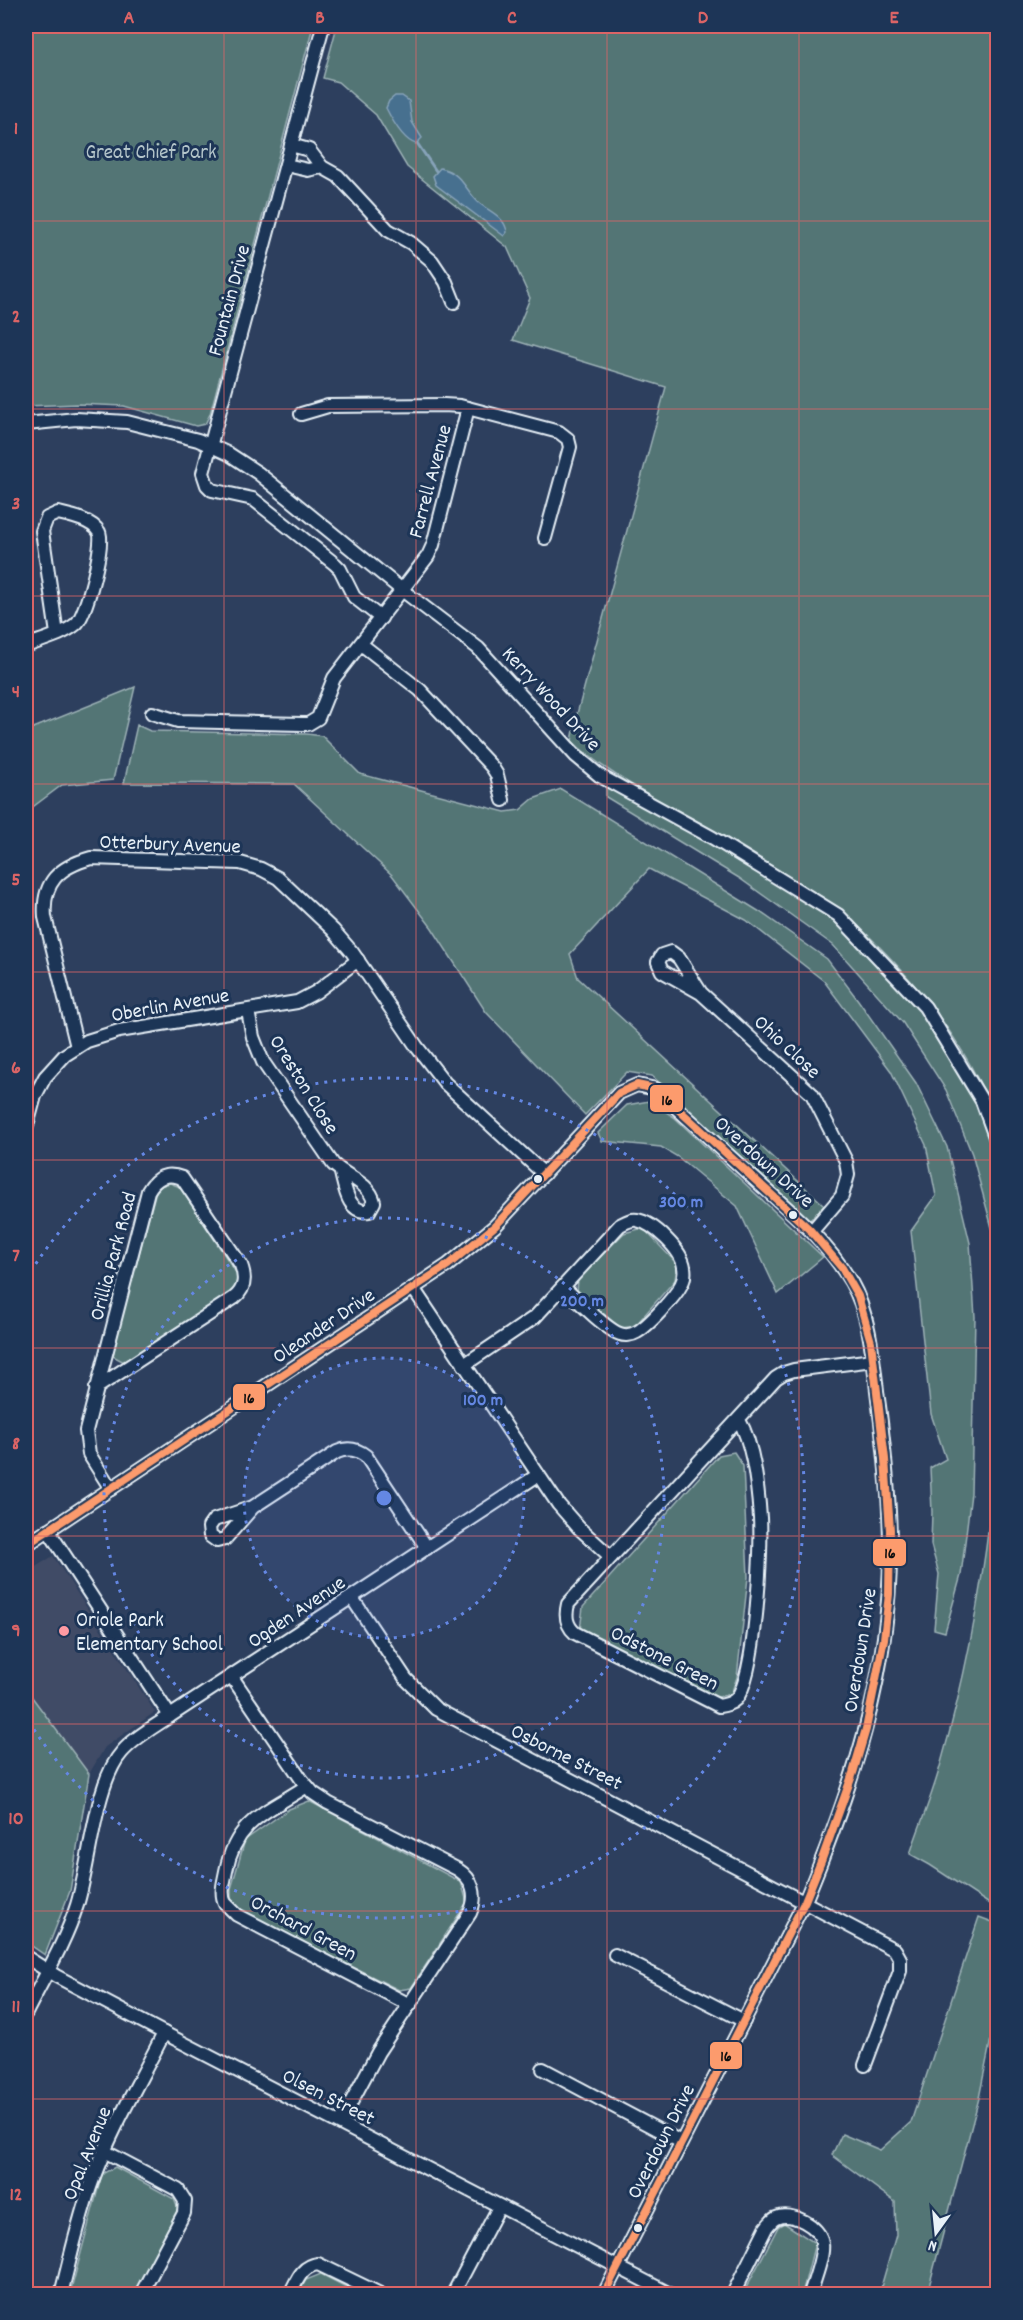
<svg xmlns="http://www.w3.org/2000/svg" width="1023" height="2320" viewBox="0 0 1023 2320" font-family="Dekko,sans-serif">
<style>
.built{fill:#404b66}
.green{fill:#527475;stroke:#9db2b6;stroke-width:1.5}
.water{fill:#476f8f;stroke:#87a3b9;stroke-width:1.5}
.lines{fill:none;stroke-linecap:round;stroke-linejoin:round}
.stream{stroke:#87a3b9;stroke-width:3}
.minor-casing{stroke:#e8f1f8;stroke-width:16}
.minor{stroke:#1d3557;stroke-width:12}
.bus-1-casing{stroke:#1d3557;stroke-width:12}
.bus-1{stroke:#fc9b6d;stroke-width:8}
.grid{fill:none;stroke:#db6466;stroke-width:1.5;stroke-opacity:0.55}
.ring{fill:none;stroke:#6487e3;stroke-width:3;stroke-dasharray:3 6}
.bus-dot{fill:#e8f1f8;stroke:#1d3557;stroke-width:2}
.poi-dot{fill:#ff9aa2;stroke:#1d3557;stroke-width:2}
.labels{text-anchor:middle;stroke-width:6;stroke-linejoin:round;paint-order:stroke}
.park-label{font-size:21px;fill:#b4c5ca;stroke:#1d3557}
.street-label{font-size:21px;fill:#e8f1f8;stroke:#1d3557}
.poi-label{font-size:21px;fill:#e8f1f8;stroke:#1d3557;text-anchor:start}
.centre{fill:#6487e3;stroke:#1d3557;stroke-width:3}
.ring-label{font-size:18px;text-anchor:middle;font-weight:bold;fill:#6487e3;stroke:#1d3557;stroke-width:6;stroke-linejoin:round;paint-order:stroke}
.line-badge{stroke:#1d3557;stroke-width:2}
.pale-badge-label{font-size:16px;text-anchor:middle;font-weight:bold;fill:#111}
.neatline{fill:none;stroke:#db6466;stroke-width:2}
.grid-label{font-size:20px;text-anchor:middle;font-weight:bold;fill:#db6466}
</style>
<rect width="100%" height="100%" fill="#2d3f5e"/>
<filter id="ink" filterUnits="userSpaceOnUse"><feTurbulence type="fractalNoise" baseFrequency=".0167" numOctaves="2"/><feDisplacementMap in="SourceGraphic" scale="12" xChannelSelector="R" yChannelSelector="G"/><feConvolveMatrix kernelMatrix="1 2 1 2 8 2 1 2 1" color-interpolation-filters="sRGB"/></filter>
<g filter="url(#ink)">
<!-- built -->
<path class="built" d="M 53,1556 L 155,1712 L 105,1747 L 89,1774 L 26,1689 L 26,1573 Z"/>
<!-- green -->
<g class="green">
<path d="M 26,26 L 313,26 L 210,414 L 205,424 L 196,426 L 124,406 L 77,404 L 26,406 Z"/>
<path d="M 337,26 L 997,26 L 997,1123 C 967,1041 907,969 842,911 C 829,899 811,891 796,881 C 769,864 743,847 715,831 C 666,802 613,780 572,741 L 577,714 L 666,387 L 513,340 L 530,298 L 507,247 L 407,167 L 376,115 L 338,82 L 323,78 Z"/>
<path d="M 135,687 L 113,780 L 62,785 L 26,812 L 26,731 Z"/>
<path d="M 137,725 L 150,731 L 307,734 L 322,736 L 360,774 L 505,812 L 520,810 L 533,799 L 561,789 L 760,912 L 827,959 L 858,1000 L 916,1083 L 947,1147 L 970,1243 L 975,1317 L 971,1493 L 961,1575 L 945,1632 L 934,1629 L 939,1574 L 931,1545 L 932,1512 L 930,1468 L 946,1459 L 931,1414 L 911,1231 L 936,1196 L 926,1145 L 891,1071 L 824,981 L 746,920 L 649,869 L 570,954 L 578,978 L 824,1205 L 810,1220 L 652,1076 L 627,1072 L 585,1115 L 486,1012 L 432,928 L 392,875 L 294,784 L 124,783 Z"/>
<path d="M 606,786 L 838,915 L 925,1007 L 982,1101 L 997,1145 L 997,1267 L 995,1239 L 972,1154 L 946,1090 L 903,1023 L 833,945 L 739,878 L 606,797 Z"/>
<path d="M 649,1101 L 674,1117 L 823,1257 L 778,1294 L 737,1206 L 678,1157 L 661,1147 L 602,1141 L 598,1133 L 627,1105 Z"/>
<path d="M 170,1183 L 180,1187 L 237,1274 L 236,1289 L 124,1362 L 113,1356 L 114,1347 L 157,1187 Z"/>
<path d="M 643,1228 L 677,1264 L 675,1280 L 635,1326 L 621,1328 L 577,1292 L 578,1279 L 624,1233 Z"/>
<path d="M 997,1443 L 997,1909 L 930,1865 L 910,1854 C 920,1824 933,1794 941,1763 C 971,1658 989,1551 997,1443 Z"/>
<path d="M 734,1452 L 743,1466 L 748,1577 L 737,1677 L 731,1694 L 714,1698 L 580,1630 L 583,1607 L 719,1455 Z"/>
<path d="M 26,1689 L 89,1774 L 70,1891 L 45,1955 L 26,1942 Z"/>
<path d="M 309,1801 L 461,1882 L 467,1902 L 411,1988 L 399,1990 L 231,1906 L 231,1889 L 245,1840 L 289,1809 Z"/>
<path d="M 979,1917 L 998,1924 L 997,2009 L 979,2098 L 927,2294 L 879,2294 L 896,2235 L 895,2202 L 832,2155 L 842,2134 L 880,2150 L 911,2122 Z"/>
<path d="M 115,2167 L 174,2199 L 178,2209 L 134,2294 L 70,2294 L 102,2174 Z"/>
<path d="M 784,2223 L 815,2243 L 802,2294 L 743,2294 L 778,2227 Z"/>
<path d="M 321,2274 L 360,2294 L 298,2294 L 306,2280 Z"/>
</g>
<!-- water -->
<g class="water">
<path d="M 434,26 L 480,26 C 467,30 443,39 434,26 Z"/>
<path d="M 395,96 L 402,96 L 409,101 L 412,122 L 422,138 L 416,144 C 404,141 392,120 386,108 L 389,101 Z"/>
<path d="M 440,168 C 461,172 465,189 478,202 C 489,212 505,216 507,232 L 504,236 L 436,185 L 433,176 Z"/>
</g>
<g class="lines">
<!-- stream -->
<path class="stream" d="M 417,143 L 436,171"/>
<defs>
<g id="minor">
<path d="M 323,26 L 203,473 L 207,485 L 212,490 L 253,499 L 335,564 L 340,569 L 354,597 L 381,618"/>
<path d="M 291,145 L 309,150 L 322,167 L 338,176 L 388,230 L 411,243 L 432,261 L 446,282 L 454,302"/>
<path d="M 286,165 L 308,170 L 322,167"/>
<path d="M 301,414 L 328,406 L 444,405 L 460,406 L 559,432 L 568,439 L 570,447 L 545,538"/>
<path d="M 26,424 L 76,419 L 127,422 L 198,440 L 229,454 L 258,473 L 402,590 L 478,648 L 576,756 L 600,776 L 713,838 L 838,915 L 925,1007 L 982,1101 L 998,1145"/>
<path d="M 361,644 L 420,690 L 492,767 L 497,775 L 503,800"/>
<path d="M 26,646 C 41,640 63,635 76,624 C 86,616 105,543 99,532 C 92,520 71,516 58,513 L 47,518 L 42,531 L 57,634"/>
<path d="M 152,713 L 178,721 L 302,724 L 308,724 L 318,718 L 334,678 L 428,556 L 433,545 L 468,408"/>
<path d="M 701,993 L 679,958 L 671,952 L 662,955 L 658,962 L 662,971 L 701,993 L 812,1094 L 846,1161 L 848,1175 L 842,1196 L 812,1231"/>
<path d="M 248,1011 L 253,1037 L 263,1062 L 333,1164 C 346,1177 369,1182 374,1202 L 369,1211 C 348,1214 345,1188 341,1173"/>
<path d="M 77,1047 L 45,917 C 42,882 59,867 91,858 L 240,863 L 261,869 L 278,878 L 333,930 L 352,952 L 417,1047 L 445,1083 L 544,1174"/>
<path d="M 26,1129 L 35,1096 L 45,1077 L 65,1055 L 87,1041 L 119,1031 L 297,1002 L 316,992 L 358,960"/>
<path d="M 413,1288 L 558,1504 L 579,1528 L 611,1557"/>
<path d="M 464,1365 L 535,1317 L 620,1225 C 626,1222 631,1219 637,1220 C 654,1223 682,1251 684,1267 C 685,1273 684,1280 681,1285 C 675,1297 648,1326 637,1332 C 632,1335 625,1336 620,1334 C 606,1330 576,1298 563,1287"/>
<path d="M 96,1388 L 234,1298 C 245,1289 246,1278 241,1265 L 182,1178 C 167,1172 156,1177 148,1191 L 86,1431 L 89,1454 L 111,1489"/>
<path d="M 739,1420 C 754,1446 758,1488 760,1518 C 762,1550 756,1677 736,1699 C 731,1704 725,1705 719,1706 L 575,1633 C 566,1625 565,1616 568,1604 L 776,1378 L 784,1373 L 794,1370 L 873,1360"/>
<path d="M 253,1507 L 225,1539 L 217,1541 L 210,1536 L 209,1527 L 214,1520 L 253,1507 L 337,1452 C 348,1447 357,1449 366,1456 L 427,1548"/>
<path d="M 48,1530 L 170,1716"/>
<path d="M 26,1545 L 448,1265 L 495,1226 L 619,1093 L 637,1085 L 656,1089 C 691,1121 726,1153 761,1185 C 794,1214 828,1243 851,1282 C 872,1319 873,1364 879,1406 C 885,1453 890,1500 890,1548 C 891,1671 852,1789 805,1901 L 604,2294"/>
<path d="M 352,1598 L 406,1679 L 436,1709 L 895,1950 L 900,1959 L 900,1971 L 865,2065"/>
<path d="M 232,1677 L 302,1780 L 313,1793 L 328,1803 L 457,1869 C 473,1879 478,1895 470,1913 L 378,2052 L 340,2123"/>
<path d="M 307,1786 C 267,1812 236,1820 226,1871 C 224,1882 220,1893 225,1903 L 237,1915 L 410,2005"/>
<path d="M 615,1955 L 744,2021"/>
<path d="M 26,1957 L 56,1976 L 164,2033 L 670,2294"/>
<path d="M 26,2013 C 43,1979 65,1943 77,1905 C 90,1864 95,1782 122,1752 C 135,1737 154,1727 170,1716 L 538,1475"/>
<path d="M 543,2069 L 681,2142"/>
<path d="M 104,2151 L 178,2190 L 185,2201 L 184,2213 L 141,2294"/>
<path d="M 61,2294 C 71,2256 79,2216 93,2179 C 112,2128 140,2081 164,2033"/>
<path d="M 290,2294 C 297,2281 301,2266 318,2264 L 380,2294"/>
<path d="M 453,2294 L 499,2207"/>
<path d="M 733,2294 L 766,2228 C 769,2224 772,2220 776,2218 C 792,2211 820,2226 822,2243 C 824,2256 814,2281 810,2294"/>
</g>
</defs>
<!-- minor casing -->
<use href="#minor" class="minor-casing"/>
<!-- minor -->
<use href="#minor" class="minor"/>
<defs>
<path id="bus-1" d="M 26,1545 L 448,1265 L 495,1226 L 619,1093 L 637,1085 L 656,1089 L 810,1230 L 842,1268 L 858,1296 L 871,1342 L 885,1459 L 890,1530 L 889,1594 L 884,1639 L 866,1729 L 853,1773 L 822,1859 L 805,1901 L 604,2294"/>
</defs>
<!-- bus-1 casing -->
<use href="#bus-1" class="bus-1-casing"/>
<!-- bus-1 -->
<use href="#bus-1" class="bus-1"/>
</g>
</g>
<!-- grid -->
<path class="grid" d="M 224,26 L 224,2294M 416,26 L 416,2294M 607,26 L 607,2294M 799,26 L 799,2294M 26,221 L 998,221M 26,409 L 998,409M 26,596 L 998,596M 26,784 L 998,784M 26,972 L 998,972M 26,1160 L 998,1160M 26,1348 L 998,1348M 26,1536 L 998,1536M 26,1724 L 998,1724M 26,1911 L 998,1911M 26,2099 L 998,2099"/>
<!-- distance rings -->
<circle cx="384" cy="1498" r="140" fill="#6487e3" fill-opacity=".12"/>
<g class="ring">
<circle cx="384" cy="1498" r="140"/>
<circle cx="384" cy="1498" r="280"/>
<path d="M26 1279A420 420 0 1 1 26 1717"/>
</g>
<!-- markers -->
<g class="bus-dot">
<circle cx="538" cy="1179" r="5"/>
<circle cx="793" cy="1215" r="5"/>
<circle cx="638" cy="2228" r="5"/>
</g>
<circle class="poi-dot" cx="64" cy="1631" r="6"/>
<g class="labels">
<!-- park labels -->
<g class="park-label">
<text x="151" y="158">Great Chief Park</text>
</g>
<!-- street labels -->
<g class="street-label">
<text transform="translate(228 300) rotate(-75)" y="7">Fountain Drive</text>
<text transform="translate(429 481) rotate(-75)" y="7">Farrell Avenue</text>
<text transform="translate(552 698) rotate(47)" y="7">Kerry Wood Drive</text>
<text transform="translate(170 843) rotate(2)" y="7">Otterbury Avenue</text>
<text transform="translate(170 1004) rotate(-10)" y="7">Oberlin Avenue</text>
<text transform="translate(788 1046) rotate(43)" y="7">Ohio Close</text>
<text transform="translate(305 1084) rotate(58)" y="7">Oreston Close</text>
<text transform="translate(765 1161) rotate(42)" y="7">Overdown Drive</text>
<text transform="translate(112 1256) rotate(-75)" y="7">Orillia Park Road</text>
<text transform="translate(323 1325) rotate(-34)" y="7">Oleander Drive</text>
<text transform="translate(296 1611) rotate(-34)" y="7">Ogden Avenue</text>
<text transform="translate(859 1650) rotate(-81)" y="7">Overdown Drive</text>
<text transform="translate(665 1657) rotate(27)" y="7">Odstone Green</text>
<text transform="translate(567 1756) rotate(27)" y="7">Osborne Street</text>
<text transform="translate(304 1927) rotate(28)" y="7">Orchard Green</text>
<text transform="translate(329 2096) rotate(27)" y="7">Olsen Street</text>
<text transform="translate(660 2141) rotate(-63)" y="7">Overdown Drive</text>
<text transform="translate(86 2153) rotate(-68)" y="7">Opal Avenue</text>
</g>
<!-- poi labels -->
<g class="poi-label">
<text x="76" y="1626">Oriole Park<tspan x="76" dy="24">Elementary School</tspan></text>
</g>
</g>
<circle cx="384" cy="1498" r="9" class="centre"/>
<g class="ring-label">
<text x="681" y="1207">300 m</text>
<text x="582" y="1306">200 m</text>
<text x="483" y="1405">100 m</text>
</g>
<g class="line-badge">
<rect x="649" y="1084" width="35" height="29" rx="6" fill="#fc9b6d"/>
<rect x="232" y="1383" width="34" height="28" rx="6" fill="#fc9b6d"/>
<rect x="872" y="1538" width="35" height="29" rx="6" fill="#fc9b6d"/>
<rect x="709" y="2041" width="34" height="29" rx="6" fill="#fc9b6d"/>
</g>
<g class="pale-badge-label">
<text x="667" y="1105">16</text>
<text x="249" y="1403">16</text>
<text x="890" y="1558">16</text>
<text x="726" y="2061">16</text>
</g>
<!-- margin -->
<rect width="1023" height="2320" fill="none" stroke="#1d3557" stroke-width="66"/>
<!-- north arrow -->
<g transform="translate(936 2233) rotate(195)" stroke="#1d3557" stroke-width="4.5" paint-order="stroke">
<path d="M0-4.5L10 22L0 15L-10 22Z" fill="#e8f1f8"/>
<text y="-9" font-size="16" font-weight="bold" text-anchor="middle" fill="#e8f1f8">N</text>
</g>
<rect x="33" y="33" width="957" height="2254" class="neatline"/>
<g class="grid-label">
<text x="129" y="23">A</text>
<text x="320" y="23">B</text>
<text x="512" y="23">C</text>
<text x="703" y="23">D</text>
<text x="894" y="23">E</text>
<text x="16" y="134">1</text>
<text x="16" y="322">2</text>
<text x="16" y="509">3</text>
<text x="16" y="697">4</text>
<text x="16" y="885">5</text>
<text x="16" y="1073">6</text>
<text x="16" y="1261">7</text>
<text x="16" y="1449">8</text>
<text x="16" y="1636">9</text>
<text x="16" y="1824">10</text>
<text x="16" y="2012">11</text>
<text x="16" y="2200">12</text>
</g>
</svg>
